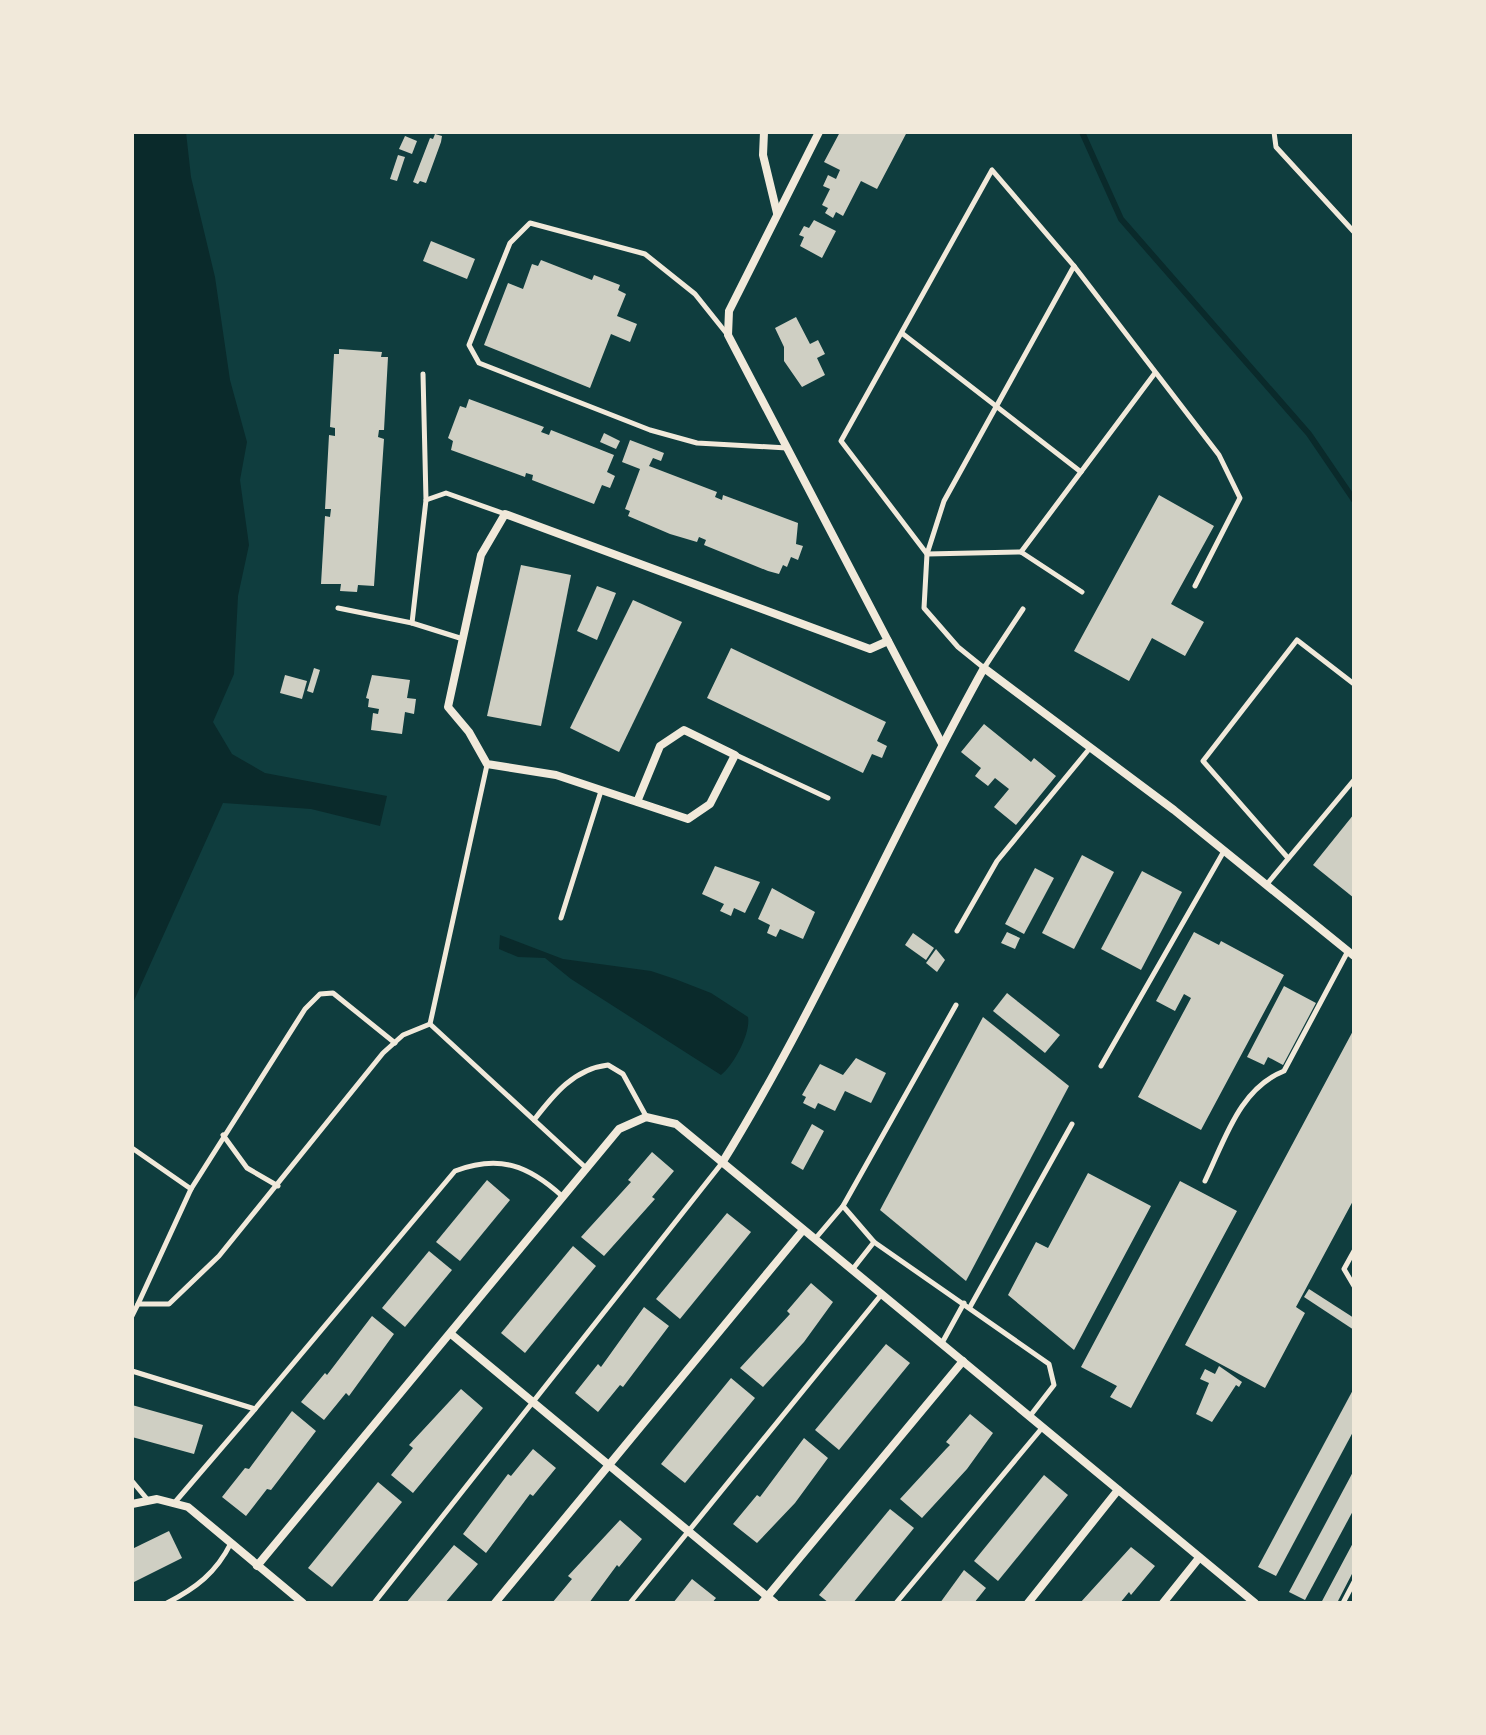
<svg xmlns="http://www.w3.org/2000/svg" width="1486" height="1735" viewBox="0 0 1486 1735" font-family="'Sofia Sans Condensed',sans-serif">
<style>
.water{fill:#0a2a2b}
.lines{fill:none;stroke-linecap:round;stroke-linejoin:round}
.stream{stroke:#0a2a2b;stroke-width:6}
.building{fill:#cfcfc3}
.service{stroke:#f1e9da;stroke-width:5}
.minor{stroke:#f1e9da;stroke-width:8}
</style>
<rect width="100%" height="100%" fill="#0f3d3e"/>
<!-- water -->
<g class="water">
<path d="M 132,132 L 186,132 L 191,177 L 215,277 L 230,380 L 247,442 L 240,480 L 249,545 L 238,596 L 234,674 L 213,722 L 232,754 L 265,773 L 387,796 L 380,826 L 311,809 L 223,803 L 132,1005 Z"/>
<path d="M 500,935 L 563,959 L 651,971 L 675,979 L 711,993 L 748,1017 C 751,1033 734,1065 721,1075 L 571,979 L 545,958 L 518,957 L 499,949 Z"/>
</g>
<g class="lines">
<!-- stream -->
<path class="stream" d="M 1082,132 L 1121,219 L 1309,434 L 1354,500"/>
</g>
<!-- building -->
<g class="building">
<path d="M 840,132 L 907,132 L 877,189 L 861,181 L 843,216 L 836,212 L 833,218 L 825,213 L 828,208 L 822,205 L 830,189 L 823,186 L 828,175 L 836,179 L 840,170 L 824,162 Z"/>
<path d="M 435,134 L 442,136 L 441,142 L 426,183 L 420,181 L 418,184 L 413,182 L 430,138 L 433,139 Z"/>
<path d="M 405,136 L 417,141 L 412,154 L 399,149 Z"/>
<path d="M 398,155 L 405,157 L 397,181 L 390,179 Z"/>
<path d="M 814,220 L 836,231 L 822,258 L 800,246 L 804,237 L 799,235 L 804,226 L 809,228 Z"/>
<path d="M 431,241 L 475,259 L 467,279 L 423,261 Z"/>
<path d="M 541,260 L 592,280 L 594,275 L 620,285 L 618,290 L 626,294 L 617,316 L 637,324 L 630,342 L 611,334 L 590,388 L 484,345 L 508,283 L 523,289 L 532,264 L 538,266 Z"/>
<path d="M 796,317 L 810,344 L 818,340 L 825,354 L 817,358 L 825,375 L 802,387 L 784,361 L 784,347 L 775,328 Z"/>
<path d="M 339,349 L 382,352 L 381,357 L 388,357 L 384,430 L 379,430 L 378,437 L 384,439 L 374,586 L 358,585 L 357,592 L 340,591 L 341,584 L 321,584 L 325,516 L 330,517 L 331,509 L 325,509 L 329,435 L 335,436 L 335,428 L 330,427 L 334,354 L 339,354 Z"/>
<path d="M 469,399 L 544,427 L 541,432 L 549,435 L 551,430 L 614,455 L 607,472 L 615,476 L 610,488 L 602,485 L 594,504 L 532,480 L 533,475 L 526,473 L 525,477 L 451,450 L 453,441 L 448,438 L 460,406 L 466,408 Z"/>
<path d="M 604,433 L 620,441 L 616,449 L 600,442 Z"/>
<path d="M 630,440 L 664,453 L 661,461 L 653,458 L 649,466 L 717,492 L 715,497 L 722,500 L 723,495 L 798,523 L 796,544 L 803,546 L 798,560 L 791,557 L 787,567 L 783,565 L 779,574 L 768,571 L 704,545 L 706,540 L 699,537 L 697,542 L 670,534 L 628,516 L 630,511 L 625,509 L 640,469 L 622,462 Z"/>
<path d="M 1159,495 L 1214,526 L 1171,604 L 1204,622 L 1185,656 L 1152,638 L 1129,681 L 1074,651 Z"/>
<path d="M 521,565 L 571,575 L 541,726 L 487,716 Z"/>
<path d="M 597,586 L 616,593 L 597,640 L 577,631 Z"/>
<path d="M 633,600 L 682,622 L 619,752 L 570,728 Z"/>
<path d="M 731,648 L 886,722 L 877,741 L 887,746 L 882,758 L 872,754 L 863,773 L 707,698 Z"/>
<path d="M 314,668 L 320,670 L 313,693 L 307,691 Z"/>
<path d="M 285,675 L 307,681 L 302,699 L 280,693 Z"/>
<path d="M 372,675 L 410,680 L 407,698 L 416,699 L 414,714 L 405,712 L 402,734 L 371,730 L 373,713 L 378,714 L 379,709 L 368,707 L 369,699 L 366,698 Z"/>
<path d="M 984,724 L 1031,762 L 1034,758 L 1056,776 L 1016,825 L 994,807 L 1009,789 L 995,778 L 988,786 L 975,776 L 981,768 L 961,752 Z"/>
<path d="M 1354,814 L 1354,898 L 1313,865 Z"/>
<path d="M 1082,855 L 1114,872 L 1074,949 L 1042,933 Z"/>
<path d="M 715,866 L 760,882 L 745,913 L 734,908 L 731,916 L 720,911 L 724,904 L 702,894 Z"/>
<path d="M 1035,868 L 1054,878 L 1024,934 L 1005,924 Z"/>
<path d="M 1142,871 L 1182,892 L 1141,970 L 1101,949 Z"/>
<path d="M 772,888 L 815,912 L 803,939 L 780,929 L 776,937 L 767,933 L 770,925 L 758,919 Z"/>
<path d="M 1007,932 L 1020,938 L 1015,949 L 1001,943 Z"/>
<path d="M 1194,932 L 1219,945 L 1221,941 L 1284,975 L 1201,1130 L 1138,1097 L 1191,998 L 1184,994 L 1175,1011 L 1156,1001 Z"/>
<path d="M 913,933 L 934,948 L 926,960 L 905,945 Z"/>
<path d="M 936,949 L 945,960 L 937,972 L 926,963 Z"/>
<path d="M 1284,986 L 1316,1003 L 1283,1065 L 1268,1057 L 1264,1065 L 1247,1057 Z"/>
<path d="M 1007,993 L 1060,1035 L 1045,1053 L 993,1011 Z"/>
<path d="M 983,1017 L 1069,1086 L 966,1281 L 880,1210 Z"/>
<path d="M 1354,1029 L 1354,1199 L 1296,1307 L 1305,1313 L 1265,1388 L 1185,1345 Z"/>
<path d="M 856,1058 L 886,1073 L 871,1103 L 845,1091 L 835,1111 L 818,1103 L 815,1109 L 803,1103 L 806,1097 L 802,1095 L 820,1064 L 843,1075 Z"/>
<path d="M 812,1124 L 824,1131 L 803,1170 L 791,1163 Z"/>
<path d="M 652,1152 L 674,1171 L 652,1197 L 655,1199 L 604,1256 L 581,1237 L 631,1182 L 628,1180 Z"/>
<path d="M 1088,1173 L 1151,1206 L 1074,1350 L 1008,1295 L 1036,1242 L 1048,1248 Z"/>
<path d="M 487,1180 L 510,1200 L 460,1261 L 436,1242 Z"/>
<path d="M 1180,1181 L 1237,1211 L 1131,1408 L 1110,1397 L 1117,1386 L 1081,1367 Z"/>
<path d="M 727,1213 L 751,1232 L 680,1319 L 656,1299 Z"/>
<path d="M 573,1246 L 596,1266 L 525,1353 L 501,1333 Z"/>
<path d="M 429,1251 L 452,1270 L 405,1327 L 382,1308 Z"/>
<path d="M 811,1283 L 833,1302 L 804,1342 L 763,1387 L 740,1368 L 790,1314 L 787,1311 Z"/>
<path d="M 1309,1289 L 1354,1318 L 1354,1330 L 1304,1297 Z"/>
<path d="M 644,1307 L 669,1326 L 623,1387 L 620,1385 L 598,1412 L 575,1393 L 598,1364 L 601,1367 Z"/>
<path d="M 372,1316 L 394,1334 L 349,1396 L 346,1393 L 324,1420 L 301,1402 L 325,1373 L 327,1375 Z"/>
<path d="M 886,1344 L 910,1363 L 839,1450 L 815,1430 Z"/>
<path d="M 1219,1366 L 1242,1382 L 1239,1387 L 1236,1385 L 1212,1422 L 1196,1414 L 1209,1383 L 1200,1379 L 1205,1369 L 1215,1374 Z"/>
<path d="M 731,1378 L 755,1398 L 685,1483 L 661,1464 Z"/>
<path d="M 1354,1388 L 1354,1430 L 1276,1576 L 1258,1567 Z"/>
<path d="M 461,1389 L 483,1408 L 413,1493 L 391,1475 L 413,1448 L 409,1445 Z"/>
<path d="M 132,1405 L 203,1425 L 194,1454 L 132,1437 Z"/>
<path d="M 292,1411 L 316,1431 L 271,1490 L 267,1489 L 246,1516 L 222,1497 L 245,1468 L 249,1469 Z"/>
<path d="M 970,1414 L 993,1433 L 967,1469 L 922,1518 L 900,1499 L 946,1449 L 950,1445 L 946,1442 Z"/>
<path d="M 804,1438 L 828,1458 L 795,1503 L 757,1543 L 733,1524 L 757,1495 L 760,1497 L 763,1493 Z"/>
<path d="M 533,1449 L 556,1468 L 533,1496 L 530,1494 L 486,1553 L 463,1534 L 508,1474 L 511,1476 Z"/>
<path d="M 1354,1470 L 1354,1509 L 1305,1600 L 1289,1592 Z"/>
<path d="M 1044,1475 L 1068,1495 L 998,1581 L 974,1561 Z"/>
<path d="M 378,1482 L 402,1502 L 332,1587 L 308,1568 Z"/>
<path d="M 890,1509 L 914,1528 L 853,1603 L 829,1603 L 819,1595 Z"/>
<path d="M 620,1520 L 642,1539 L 619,1567 L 617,1565 L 589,1603 L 552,1603 L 572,1579 L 568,1576 Z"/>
<path d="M 169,1531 L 182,1558 L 132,1583 L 132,1549 Z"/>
<path d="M 1354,1541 L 1354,1570 L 1339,1599 L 1337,1603 L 1321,1603 Z"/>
<path d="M 454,1545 L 478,1564 L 461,1584 L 445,1603 L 406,1603 Z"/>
<path d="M 1131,1547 L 1155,1566 L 1131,1595 L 1129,1592 L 1120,1603 L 1080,1603 Z"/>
<path d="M 964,1570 L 986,1588 L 974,1603 L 940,1603 Z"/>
<path d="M 692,1579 L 716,1598 L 712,1603 L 673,1603 Z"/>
</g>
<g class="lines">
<!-- service -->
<g class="service">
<path d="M 1274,132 L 1276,147 L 1354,232"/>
<path d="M 1074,266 L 992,170 L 841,441 L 927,554 L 1021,552 L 1082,592"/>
<path d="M 727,334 L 695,294 L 645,254 L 530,223 L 510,243 L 469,345 L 479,363 L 650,430 L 697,443 L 787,448"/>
<path d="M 903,334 L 1081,472"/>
<path d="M 423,374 L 426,500"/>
<path d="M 1021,552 L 1155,373"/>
<path d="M 338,608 L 412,623"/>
<path d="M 1023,609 L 984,668 L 958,647 L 924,608 L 927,554 L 944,501 L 1074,266 L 1219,455 L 1240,498 L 1195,586"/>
<path d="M 463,639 L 412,623 L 426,500 L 446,493 L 505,514"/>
<path d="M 736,755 L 828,798"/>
<path d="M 487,765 L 430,1024 L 586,1168"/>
<path d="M 1288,858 L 1203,761 L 1297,640 L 1354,684"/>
<path d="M 1267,884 L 1354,780"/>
<path d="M 561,918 L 601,791"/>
<path d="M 957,931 L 997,861 L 1090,748"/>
<path d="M 1101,1066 L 1224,851"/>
<path d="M 534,1120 C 554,1094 574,1069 608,1065 L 623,1074 L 646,1116"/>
<path d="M 223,1135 L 247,1168 L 278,1186"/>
<path d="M 132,1148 L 191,1189"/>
<path d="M 1205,1181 C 1225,1140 1239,1089 1284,1071 L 1348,951"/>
<path d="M 843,1206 L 874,1242 L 1049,1364 L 1054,1385 L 1030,1416"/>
<path d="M 815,1239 L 843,1206 L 956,1005"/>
<path d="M 1354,1251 L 1344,1269 L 1354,1286"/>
<path d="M 852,1270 L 874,1242"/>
<path d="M 138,1304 L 191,1189 L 305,1009 L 320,994 L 333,993 L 395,1043"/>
<path d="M 970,1307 L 1072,1124"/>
<path d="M 132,1316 L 138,1304 L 169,1304 L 219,1256 L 383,1053 L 403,1035 L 430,1024"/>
<path d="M 942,1343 L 964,1303"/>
<path d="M 132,1371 L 255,1409 L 455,1171 C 500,1154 529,1166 562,1196"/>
<path d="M 132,1481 L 147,1499"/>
<path d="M 176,1501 L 255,1409"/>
<path d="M 167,1603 C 196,1588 216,1573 231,1543"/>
<path d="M 374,1603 L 722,1163"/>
<path d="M 630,1603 L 881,1295"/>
<path d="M 896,1603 L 1042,1428"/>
<path d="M 1343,1603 L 1354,1582"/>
</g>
<!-- minor -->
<g class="minor">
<path d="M 764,132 L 763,155 L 777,213"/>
<path d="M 819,132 L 729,311 L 728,335 L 942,744"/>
<path d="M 637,802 L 660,746 L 684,730 L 735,755 L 710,804 L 688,819 L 556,775 L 487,764 L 469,732 L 448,707 L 481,555 L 505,514 L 870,649 L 888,641"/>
<path d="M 722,1163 C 820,1004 893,831 984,668 L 1174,810 L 1354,956"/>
<path d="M 451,1334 L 775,1603"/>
<path d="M 132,1504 L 157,1499 L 188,1507 L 303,1603"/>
<path d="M 257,1566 L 619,1129 L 646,1117 L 676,1124 L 1255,1603"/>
<path d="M 495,1603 L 803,1230"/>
<path d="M 762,1603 L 963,1361"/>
<path d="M 1028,1603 L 1118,1490"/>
<path d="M 1163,1603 L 1199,1558"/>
</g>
</g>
<!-- border -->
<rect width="1486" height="1735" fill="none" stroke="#f1e9da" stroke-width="268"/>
</svg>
